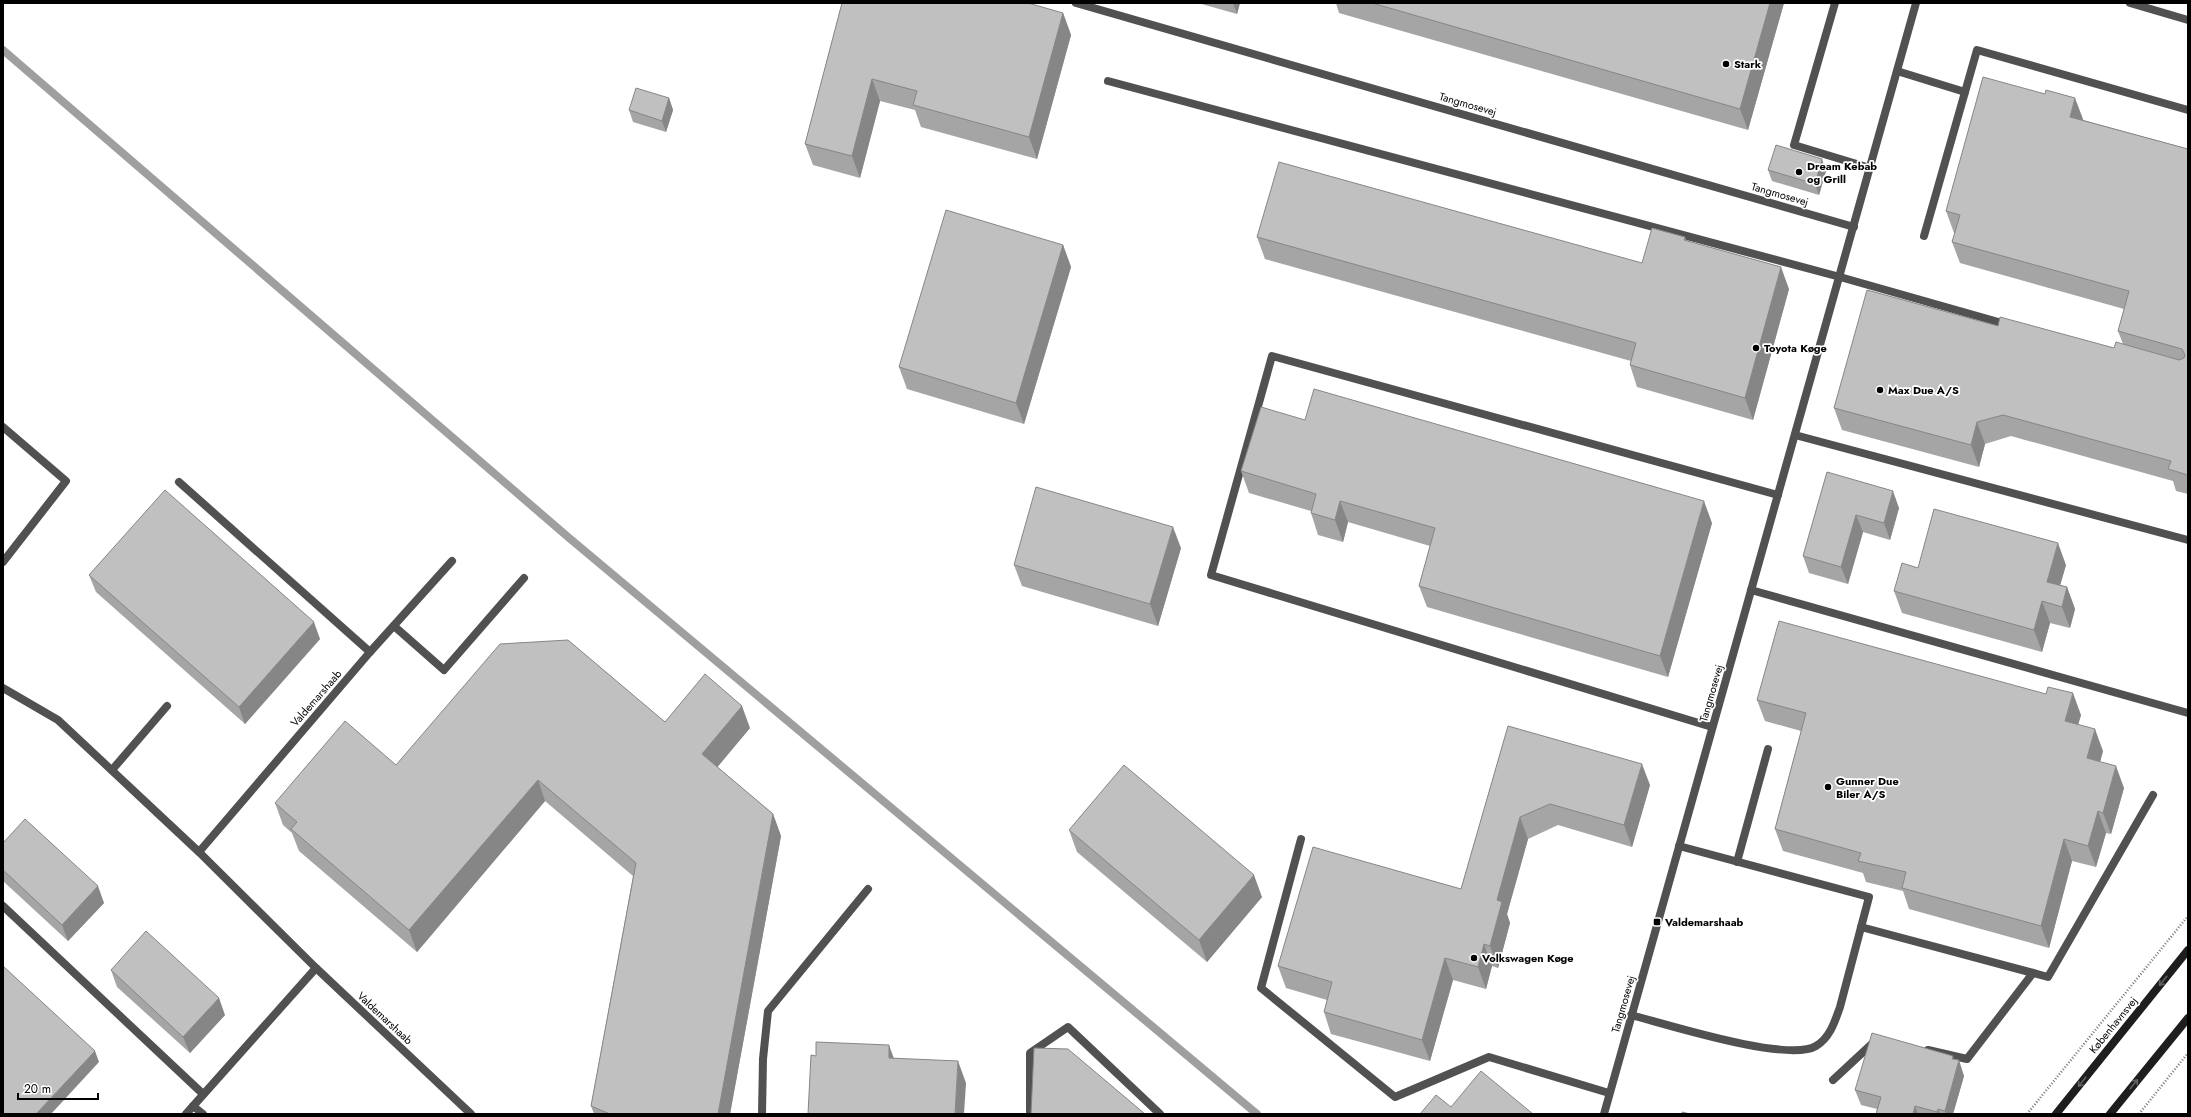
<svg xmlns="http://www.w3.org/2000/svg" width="2191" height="1117" viewBox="0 0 2191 1117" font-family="Jost,sans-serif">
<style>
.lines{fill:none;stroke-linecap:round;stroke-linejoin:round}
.stream{stroke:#9f9f9f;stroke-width:8}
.path{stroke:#737373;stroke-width:2.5;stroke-dasharray:1 2;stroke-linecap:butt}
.service{stroke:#515151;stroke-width:8}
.minor{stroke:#515151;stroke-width:8}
.secondary{stroke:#1e1e1e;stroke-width:8}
.wall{fill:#a5a5a5}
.shaded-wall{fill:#868686}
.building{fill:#c0c0c0;stroke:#868686}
.oneway{stroke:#626262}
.poi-dot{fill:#000;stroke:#fff;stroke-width:1.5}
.labels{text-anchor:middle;stroke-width:3.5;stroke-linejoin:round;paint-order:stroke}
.poi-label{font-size:11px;font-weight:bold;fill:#000;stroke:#fff;text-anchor:start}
.street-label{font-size:11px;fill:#000;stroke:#fff}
</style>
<rect width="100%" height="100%" fill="#fff"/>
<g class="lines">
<!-- stream -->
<path class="stream" d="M 3,50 L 568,537 L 1257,1114"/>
<!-- path -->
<g class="path">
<path d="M 2027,1114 L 2188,916"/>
<path d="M 2139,1114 L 2188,1053"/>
</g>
<!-- service -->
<g class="service">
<path d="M 1076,3 L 1854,227"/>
<path d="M 1835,3 L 1794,145 L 1870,168"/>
<path d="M 2130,3 L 2188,20"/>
<path d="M 1897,71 L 1965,92"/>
<path d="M 1108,81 L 1840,277 L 2009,325"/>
<path d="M 1924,236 L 1977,50 L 2188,110"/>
<path d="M 3,427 L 66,481 L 3,562"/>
<path d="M 1795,435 L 2188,540"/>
<path d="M 179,482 L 370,652"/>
<path d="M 1751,590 L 2188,713"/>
<path d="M 394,626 L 444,670 L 524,578"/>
<path d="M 1712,727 L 1211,575 L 1272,356 L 1778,495"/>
<path d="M 112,770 L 167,706"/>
<path d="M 1301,839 L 1261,988 L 1395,1097 L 1489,1057 L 1609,1093"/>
<path d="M 1737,862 L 1768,749"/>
<path d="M 3,906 L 203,1094"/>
<path d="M 1861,927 L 2048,977 L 2153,795"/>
<path d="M 1631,1015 C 1666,1024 1788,1063 1816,1046 C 1830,1038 1835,1021 1840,1007 L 1869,897 L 1679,846"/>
<path d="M 1928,1050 L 1967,1059 L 2033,973"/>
<path d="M 1833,1080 L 1875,1041"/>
<path d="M 186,1114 L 316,968"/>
<path d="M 762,1114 L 763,1059 L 768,1011 L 868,889"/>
<path d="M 1030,1114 L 1030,1053 L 1068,1027 L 1160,1114"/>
</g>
<!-- minor -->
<g class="minor">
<path d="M 3,688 L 58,720 L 199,852 L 316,968 L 471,1114"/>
<path d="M 199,852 L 370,652 L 452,561"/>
<path d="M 193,1106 L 203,1114"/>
<path d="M 1604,1114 L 1916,3"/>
</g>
<!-- secondary -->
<g class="secondary">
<path d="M 2056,1114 L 2188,950"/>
<path d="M 2110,1114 L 2188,1018"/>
</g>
</g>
<!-- wall -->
<g class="wall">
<path d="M 842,3 L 1063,13 L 1071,35 L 1037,159 L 921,127 L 915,110 L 880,101 L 860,178 L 813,165 L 805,144 Z"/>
<path d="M 1198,3 L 1240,3 L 1237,14 Z"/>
<path d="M 1336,3 L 1784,3 L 1748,130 L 1339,13 Z"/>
<path d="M 669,98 L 673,110 L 666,132 L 633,122 L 629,110 Z"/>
<path d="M 2083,119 L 2083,120 L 2188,149 L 2188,494 L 2176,491 L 2173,481 L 2011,436 L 1985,444 L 1979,467 L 1842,430 L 1834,408 L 1998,326 L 2114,348 L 2123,344 L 2118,331 L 2124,309 L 1960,263 L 1952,242 L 1955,233 L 1954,233 L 1946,211 Z"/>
<path d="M 1768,170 L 1826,171 L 1819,195 L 1772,181 Z"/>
<path d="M 1257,237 L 1642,263 L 1685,237 L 1686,240 L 1789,289 L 1753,420 L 1637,387 L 1630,365 L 1631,361 L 1265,259 Z"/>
<path d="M 1063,245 L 1071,267 L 1024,424 L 907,389 L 899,367 Z"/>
<path d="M 1305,420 L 1712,523 L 1668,677 L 1427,607 L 1419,586 L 1430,546 L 1348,522 L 1343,542 L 1318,535 L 1311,513 L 1311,511 L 1249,493 L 1241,471 Z"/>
<path d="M 1827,472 L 1899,508 L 1890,540 L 1863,532 L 1848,584 L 1809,573 L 1803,556 Z"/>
<path d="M 1181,548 L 1158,626 L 1022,586 L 1014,565 Z"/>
<path d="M 2066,565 L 2060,585 L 2067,587 L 2075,609 L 2070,628 L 2050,623 L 2042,652 L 1902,613 L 1894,591 L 1918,568 Z"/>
<path d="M 89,575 L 320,639 L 245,724 L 96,592 Z"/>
<path d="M 1757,700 L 2081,715 L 2078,724 L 2103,751 L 2100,762 L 2124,788 L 2111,834 L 2106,833 L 2096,867 L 2072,861 L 2049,948 L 1909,909 L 1903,891 L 1866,882 L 1863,873 L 1783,851 L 1775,829 L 1801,731 L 1765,721 Z"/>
<path d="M 665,722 L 750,728 L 717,767 L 773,814 L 781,836 L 730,1114 L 594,1114 L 591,1106 L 633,876 L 545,801 L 417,952 L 299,851 L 292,833 L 283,825 L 275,803 L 396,765 Z"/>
<path d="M 1508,726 L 1650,785 L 1632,847 L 1558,825 L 1528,839 L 1507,914 L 1510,923 L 1498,968 L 1492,966 L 1486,989 L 1453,980 L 1430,1061 L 1331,1034 L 1324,1012 L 1327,1000 L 1286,988 L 1278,966 L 1461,889 Z"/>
<path d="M 1069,830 L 1262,897 L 1207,962 L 1077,852 Z"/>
<path d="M 3,843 L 104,903 L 68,941 L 3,881 Z"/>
<path d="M 111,970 L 225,1015 L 190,1053 L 117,987 Z"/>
<path d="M 1954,1059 L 1964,1076 L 1953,1114 L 1876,1114 L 1877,1109 L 1861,1105 L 1855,1090 Z"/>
</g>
<!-- shaded-wall -->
<g class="shaded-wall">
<path d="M 1233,3 L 1240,3 L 1237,14 Z"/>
<path d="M 1770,3 L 1784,3 L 1748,130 L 1740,109 Z"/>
<path d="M 1063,13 L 1071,35 L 1037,159 L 1029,137 Z"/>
<path d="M 872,79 L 880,101 L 860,178 L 852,156 Z"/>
<path d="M 669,98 L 673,110 L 666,132 L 662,121 Z"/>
<path d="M 2075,98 L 2083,119 L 2077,138 L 2070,117 Z"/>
<path d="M 1822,159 L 1826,171 L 1819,195 L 1815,184 Z"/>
<path d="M 1063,245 L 1071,267 L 1024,424 L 1016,403 Z"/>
<path d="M 1781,267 L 1789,289 L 1753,420 L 1745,398 Z"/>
<path d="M 1977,422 L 1985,444 L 1979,467 L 1971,445 Z"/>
<path d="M 1893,491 L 1899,508 L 1890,540 L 1884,523 Z"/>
<path d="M 1340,501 L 1348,522 L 1343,542 L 1335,520 Z"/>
<path d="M 1704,501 L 1712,523 L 1668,677 L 1660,656 Z"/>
<path d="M 1856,515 L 1863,532 L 1848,584 L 1841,567 Z"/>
<path d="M 1173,527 L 1181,548 L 1158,626 L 1150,604 Z"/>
<path d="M 2058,543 L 2066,565 L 2055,603 L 2047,582 Z"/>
<path d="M 2067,587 L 2075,609 L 2070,628 L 2062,607 Z"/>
<path d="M 2042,601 L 2050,623 L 2042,652 L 2034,630 Z"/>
<path d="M 314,622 L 320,639 L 245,724 L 239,707 Z"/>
<path d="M 2073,693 L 2081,715 L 2073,743 L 2065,721 Z"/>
<path d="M 742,706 L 750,728 L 710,776 L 702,754 Z"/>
<path d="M 2095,729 L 2103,751 L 2095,780 L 2087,758 Z"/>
<path d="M 1642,764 L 1650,785 L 1632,847 L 1624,825 Z"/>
<path d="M 2116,766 L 2124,788 L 2111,834 L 2103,813 Z"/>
<path d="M 538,780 L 545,801 L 417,952 L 409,930 Z"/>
<path d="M 2098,811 L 2106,833 L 2096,867 L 2088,846 Z"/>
<path d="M 773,814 L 781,836 L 730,1114 L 718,1114 Z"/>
<path d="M 1520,817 L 1528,839 L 1507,914 L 1510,923 L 1498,968 L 1490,946 L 1497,900 Z"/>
<path d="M 2064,839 L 2072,861 L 2049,948 L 2041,926 Z"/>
<path d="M 1254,875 L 1262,897 L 1207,962 L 1199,940 Z"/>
<path d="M 98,886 L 104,903 L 68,941 L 62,925 Z"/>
<path d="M 1484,944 L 1492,966 L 1486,989 L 1478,967 Z"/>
<path d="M 1445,958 L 1453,980 L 1430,1061 L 1422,1040 Z"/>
<path d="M 219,998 L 225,1015 L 190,1053 L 183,1037 Z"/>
<path d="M 889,1045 L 897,1067 L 889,1058 Z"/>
<path d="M 95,1051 L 99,1062 L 51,1114 L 36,1114 Z"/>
<path d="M 1953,1056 L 1957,1067 L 1959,1060 L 1964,1076 L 1953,1114 L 1946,1114 L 1945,1111 Z"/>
<path d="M 958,1061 L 966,1083 L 964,1114 L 955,1114 Z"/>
<path d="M 1915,1106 L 1918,1114 L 1913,1114 Z"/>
<path d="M 1938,1109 L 1940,1114 L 1938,1114 L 1937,1112 Z"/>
</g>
<!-- building -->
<g class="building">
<path d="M 842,3 L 1028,3 L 1063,13 L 1029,137 L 913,105 L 917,91 L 872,79 L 852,156 L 805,144 Z"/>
<path d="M 1372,3 L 1770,3 L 1740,109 Z"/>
<path d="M 1983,77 L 2045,94 L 2046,90 L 2075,98 L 2070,117 L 2188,149 L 2188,475 L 2168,469 L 2171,461 L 2003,415 L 1977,422 L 1971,445 L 1834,408 L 1867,290 L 1998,326 L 2000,317 L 2114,348 L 2116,342 L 2179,360 L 2184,358 L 2185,355 L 2182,349 L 2118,331 L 2129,291 L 1952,242 L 1960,215 L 1946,211 Z"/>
<path d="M 636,88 L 669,98 L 662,121 L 629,110 Z"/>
<path d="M 1776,145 L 1822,159 L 1815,184 L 1768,170 Z"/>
<path d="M 1279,162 L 1642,263 L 1652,228 L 1685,237 L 1684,240 L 1781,267 L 1745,398 L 1630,365 L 1636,343 L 1257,237 Z"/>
<path d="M 946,210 L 1063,245 L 1016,403 L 899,367 Z"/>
<path d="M 1314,389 L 1704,501 L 1660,656 L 1419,586 L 1435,528 L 1340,501 L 1335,520 L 1311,513 L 1316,494 L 1241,471 L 1261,407 L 1305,420 Z"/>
<path d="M 1827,472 L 1893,491 L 1884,523 L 1856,515 L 1841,567 L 1803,556 Z"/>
<path d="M 1036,487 L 1173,527 L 1150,604 L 1014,565 Z"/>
<path d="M 165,490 L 314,622 L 239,707 L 89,575 Z"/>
<path d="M 1934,509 L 2058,543 L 2047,582 L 2067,587 L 2062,607 L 2042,601 L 2034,630 L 1894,591 L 1902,563 L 1918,568 Z"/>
<path d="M 1779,621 L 2046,694 L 2048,687 L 2073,693 L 2065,721 L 2095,729 L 2087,758 L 2116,766 L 2103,813 L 2098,811 L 2088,846 L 2064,839 L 2041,926 L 1902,888 L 1906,872 L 1858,861 L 1861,853 L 1775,829 L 1806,713 L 1757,700 Z"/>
<path d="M 568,640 L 665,722 L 705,674 L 742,706 L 702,754 L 773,814 L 718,1114 L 610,1114 L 591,1106 L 636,863 L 538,780 L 409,930 L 291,829 L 297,822 L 275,803 L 345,721 L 396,765 L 500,644 Z"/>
<path d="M 1508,726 L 1642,764 L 1624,825 L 1550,804 L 1520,817 L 1497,900 L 1502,902 L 1490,946 L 1484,944 L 1478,967 L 1445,958 L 1422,1040 L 1324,1012 L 1332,982 L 1278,966 L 1313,847 L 1461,889 Z"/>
<path d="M 1124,765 L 1254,875 L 1199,940 L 1069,830 Z"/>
<path d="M 25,819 L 98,886 L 62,925 L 3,870 L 3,843 Z"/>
<path d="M 146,931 L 219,998 L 183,1037 L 111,970 Z"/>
<path d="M 3,966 L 95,1051 L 36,1114 L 3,1114 Z"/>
<path d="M 1872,1033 L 1953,1056 L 1952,1059 L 1959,1060 L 1945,1111 L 1938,1109 L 1937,1112 L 1915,1106 L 1913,1114 L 1876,1114 L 1881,1097 L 1855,1090 Z"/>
<path d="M 816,1042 L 889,1045 L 889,1058 L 958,1061 L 955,1114 L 808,1114 L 811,1055 L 816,1056 Z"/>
<path d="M 1034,1048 L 1068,1049 L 1145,1114 L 1031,1114 Z"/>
<path d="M 1481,1071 L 1533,1114 L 1420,1114 L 1436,1095 L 1451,1107 Z"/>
<path d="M 1682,1112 L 1690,1114 L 1682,1114 Z"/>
</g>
<!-- one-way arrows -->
<defs><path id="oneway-shaft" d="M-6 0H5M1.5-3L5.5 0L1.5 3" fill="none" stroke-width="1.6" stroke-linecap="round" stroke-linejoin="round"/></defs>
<g class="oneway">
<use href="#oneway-shaft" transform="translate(2163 981) rotate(129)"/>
<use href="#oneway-shaft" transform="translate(2082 1082) rotate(129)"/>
<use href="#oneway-shaft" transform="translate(2134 1084) rotate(-51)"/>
</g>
<!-- markers -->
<g class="poi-dot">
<circle cx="1726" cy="64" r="4"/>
<circle cx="1799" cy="172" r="4"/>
<circle cx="1756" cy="348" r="4"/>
<circle cx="1880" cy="390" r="4"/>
<circle cx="1828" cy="787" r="4"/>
<rect x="1653" y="918" width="8" height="8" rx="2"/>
<circle cx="1474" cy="958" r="4"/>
</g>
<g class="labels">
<!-- poi labels -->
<g class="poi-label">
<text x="1734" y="68">Stark</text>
<text x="1807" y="170">Dream Kebab<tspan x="1807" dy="13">og Grill</tspan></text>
<text x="1764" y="352">Toyota Køge</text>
<text x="1888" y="394">Max Due A/S</text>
<text x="1836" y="785">Gunner Due<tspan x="1836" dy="13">Biler A/S</tspan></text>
<text x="1665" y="926">Valdemarshaab</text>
<text x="1482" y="962">Volkswagen Køge</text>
</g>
<!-- street labels -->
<g class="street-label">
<text transform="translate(1468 104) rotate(16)" y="4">Tangmosevej</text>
<text transform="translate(1780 194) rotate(16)" y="4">Tangmosevej</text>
<text transform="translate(1711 693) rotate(-74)" y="4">Tangmosevej</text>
<text transform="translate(316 698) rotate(-49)" y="4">Valdemarshaab</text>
<text transform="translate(1623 1004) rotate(-74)" y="4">Tangmosevej</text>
<text transform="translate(385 1018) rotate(43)" y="4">Valdemarshaab</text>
<text transform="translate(2113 1025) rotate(-51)" y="4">Københavnsvej</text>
</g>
</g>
<!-- border -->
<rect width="2191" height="1117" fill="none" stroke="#000000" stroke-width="8"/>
<!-- scale -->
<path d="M18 1093v6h80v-6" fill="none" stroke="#000000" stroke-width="2"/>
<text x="24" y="1093" font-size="12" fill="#000000" stroke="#ffffff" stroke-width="3" paint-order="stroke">20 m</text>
</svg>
